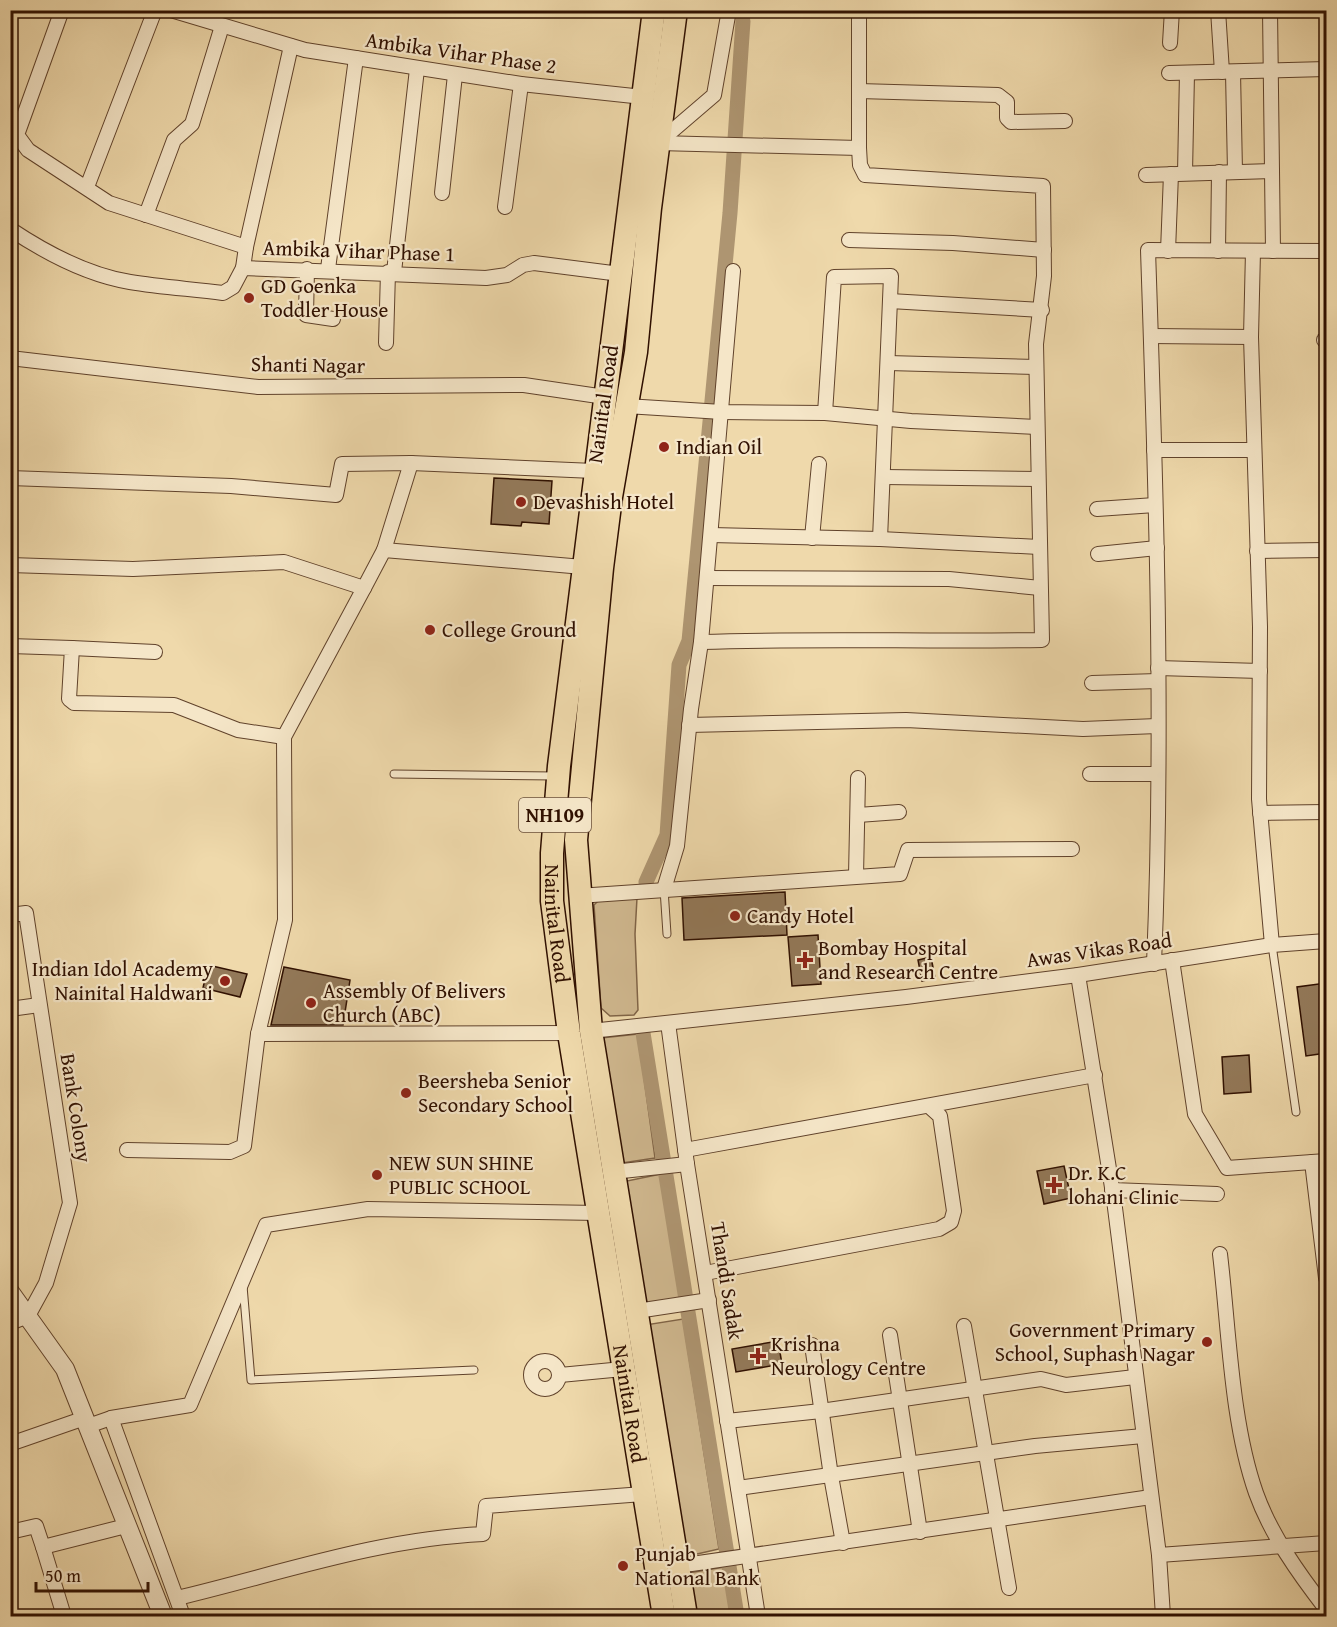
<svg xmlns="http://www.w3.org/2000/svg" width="1337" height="1627" viewBox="0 0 1337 1627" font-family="'Gentium Book Plus',serif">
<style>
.green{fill:#cfb78e;stroke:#806447;stroke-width:1.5}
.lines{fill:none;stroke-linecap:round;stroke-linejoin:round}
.canal{stroke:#ae9571;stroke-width:15}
.building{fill:#937959;stroke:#301000;stroke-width:1.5}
.service-casing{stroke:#60422b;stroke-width:9}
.minor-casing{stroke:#60422b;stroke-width:16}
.tertiary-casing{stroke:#60422b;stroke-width:20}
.trunk-casing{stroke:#301000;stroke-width:25}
.service{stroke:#f5e6c8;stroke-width:7}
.minor{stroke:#f5e6c8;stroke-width:14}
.tertiary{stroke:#f5e6c8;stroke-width:18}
.trunk{stroke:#efd9ab;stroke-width:22}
.poi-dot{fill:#8f2418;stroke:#f5e6c8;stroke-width:2}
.labels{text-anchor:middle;stroke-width:4.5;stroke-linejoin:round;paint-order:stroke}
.shield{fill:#f5e6c8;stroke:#6b503c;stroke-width:1.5}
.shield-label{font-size:20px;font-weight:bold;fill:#301000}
.street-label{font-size:21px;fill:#301000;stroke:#f5e6c8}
.poi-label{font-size:21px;fill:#301000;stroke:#f5e6c8;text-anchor:start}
</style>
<rect width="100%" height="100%" fill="#efd9ab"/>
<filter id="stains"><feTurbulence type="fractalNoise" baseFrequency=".00333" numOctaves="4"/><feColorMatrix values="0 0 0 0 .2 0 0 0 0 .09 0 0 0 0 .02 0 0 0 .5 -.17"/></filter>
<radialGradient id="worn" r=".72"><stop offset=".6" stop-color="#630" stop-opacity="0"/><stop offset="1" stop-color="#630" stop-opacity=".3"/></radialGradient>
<!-- green -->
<g class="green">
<path d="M 637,898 L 635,934 L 638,1010 L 634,1015 L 610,1016 L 601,1008 L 594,905 L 598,901 Z"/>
<path d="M 638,1034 L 655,1158 L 622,1163 L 601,1038 Z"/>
<path d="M 661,1174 L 683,1298 L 644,1304 L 622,1182 Z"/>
<path d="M 683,1319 L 719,1549 L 684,1557 L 645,1325 Z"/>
<path d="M 724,1567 L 732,1616 L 695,1616 L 688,1573 Z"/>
</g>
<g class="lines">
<!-- canal -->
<g class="canal">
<path d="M 646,882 L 667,835 L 679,665 L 689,641 L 730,213 L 743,21"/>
<path d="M 643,1033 L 737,1616"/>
</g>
</g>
<!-- building -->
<g class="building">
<path d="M 494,478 L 552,481 L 549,524 L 522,522 L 521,526 L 491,524 Z"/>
<path d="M 785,892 L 787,935 L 684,940 L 682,898 Z"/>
<path d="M 818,935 L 821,984 L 792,986 L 788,937 Z"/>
<path d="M 931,957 L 935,978 L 922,981 L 918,960 Z"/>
<path d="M 208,965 L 247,974 L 240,997 L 203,988 Z"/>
<path d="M 284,967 L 350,980 L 343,1025 L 271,1025 Z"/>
<path d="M 1326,983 L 1326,1053 L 1306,1056 L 1297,987 Z"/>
<path d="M 1249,1055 L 1251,1092 L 1224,1094 L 1222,1057 Z"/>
<path d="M 1064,1166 L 1071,1198 L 1044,1204 L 1037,1171 Z"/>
<path d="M 778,1341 L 782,1364 L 736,1372 L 732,1349 Z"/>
</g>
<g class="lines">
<defs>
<g id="service">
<path d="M 394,774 L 555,776"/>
<path d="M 664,889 L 667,934"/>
<path d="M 1272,945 L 1296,1112"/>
<path d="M 243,1286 L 251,1380 L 474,1370"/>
</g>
<g id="minor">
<path d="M 62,10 L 17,135 L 28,150 L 109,203 L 246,247"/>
<path d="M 171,10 L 305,50 L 521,84 L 643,97"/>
<path d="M 1218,10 L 1222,72"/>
<path d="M 1270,10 L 1273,251"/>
<path d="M 1170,43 L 1172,10"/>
<path d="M 1233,72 L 1235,172"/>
<path d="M 1169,73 L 1326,69"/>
<path d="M 859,91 L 998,95 L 1007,102 L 1007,118 L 1011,122 L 1065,121"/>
<path d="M 658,143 L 859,148"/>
<path d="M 658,143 L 714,95 L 729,10"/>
<path d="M 1185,173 L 1187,73"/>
<path d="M 1146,175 L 1272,171"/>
<path d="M 87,187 L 155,10"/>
<path d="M 442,193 L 455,75"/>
<path d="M 505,207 L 521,84"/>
<path d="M 146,215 L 174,140 L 192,124 L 222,26"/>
<path d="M 10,229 C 46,253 87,275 130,282 C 160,287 192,289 223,293 L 233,287 L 243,268 L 486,278 L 507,275 L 523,265 L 534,263 L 620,274"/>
<path d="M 849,240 L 953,243 L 1044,250"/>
<path d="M 1168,251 L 1171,174"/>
<path d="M 1218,251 L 1219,172"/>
<path d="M 1253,251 L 1251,337 L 1260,627 L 1259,799 L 1272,945"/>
<path d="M 243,268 L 246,247 L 291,46"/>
<path d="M 307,269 L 306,315 L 333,319"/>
<path d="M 328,269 L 356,58"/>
<path d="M 394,272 L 417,69"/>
<path d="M 890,301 L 1042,310"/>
<path d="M 1151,336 L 1251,337"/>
<path d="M 1324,340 L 1326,340"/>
<path d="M 386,343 L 388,272"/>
<path d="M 10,358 L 258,387 L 524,385 L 605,397"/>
<path d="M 888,363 L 1036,367"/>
<path d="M 626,406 L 722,412 L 825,413 L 911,421 L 1037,427"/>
<path d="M 825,413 L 834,277 L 891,276 L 880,539"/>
<path d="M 1154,450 L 1254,450"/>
<path d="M 411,463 L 594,471"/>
<path d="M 884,477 L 1038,479"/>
<path d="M 10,478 L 231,486 L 336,495 L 342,464 L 411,463 L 384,550"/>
<path d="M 1097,509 L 1155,505"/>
<path d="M 711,535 L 880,539 L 1039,547"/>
<path d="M 812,538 L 819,464"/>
<path d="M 1257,551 L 1326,550"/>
<path d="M 1098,554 L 1157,548"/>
<path d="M 10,565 L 133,569 L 284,562 L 364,588 L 384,550 L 583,567"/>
<path d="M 707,578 L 949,579 L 1040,588"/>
<path d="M 364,588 L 284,737 L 285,920 L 258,1034 L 569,1033"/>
<path d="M 701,642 C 815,638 928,642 1042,640 L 1036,344 L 1044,276 L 1043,186 L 865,175 L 860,165 L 859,148 L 859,10"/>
<path d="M 10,646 L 72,648 L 69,699 L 74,703 L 174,705 L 238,730 L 284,737"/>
<path d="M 72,648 L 155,652"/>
<path d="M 1158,668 L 1260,671"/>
<path d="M 1092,683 L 1158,681"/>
<path d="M 689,725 L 906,720 L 1083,729 L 1157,726"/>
<path d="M 1090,774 L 1157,774"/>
<path d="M 1260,813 L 1326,812"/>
<path d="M 858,815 L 899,812"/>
<path d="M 856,876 L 858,778"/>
<path d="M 664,889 L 677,846 L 691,709 L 701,642 L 733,271"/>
<path d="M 578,896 L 900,874 L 908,850 L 1072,849"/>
<path d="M 10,915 L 26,913 L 70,1203 L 46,1283 L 28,1316 L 10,1323"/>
<path d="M 1172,960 L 1195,1114 L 1227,1168 L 1326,1161"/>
<path d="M 1154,964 C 1164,726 1156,488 1148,250 L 1326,251"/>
<path d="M 1078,975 L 1114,1200 L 1159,1555 L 1163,1616"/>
<path d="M 10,1009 L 39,1005"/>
<path d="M 668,1023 L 687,1164 L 758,1616"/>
<path d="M 591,1031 L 906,997 L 1078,975 L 1272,945 L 1326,941"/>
<path d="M 127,1150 L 230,1152 L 244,1146 L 258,1034"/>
<path d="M 685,1150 L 1095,1075"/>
<path d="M 1312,1162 L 1326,1278"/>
<path d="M 613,1172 L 687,1164"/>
<path d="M 1112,1190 L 1217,1194"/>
<path d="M 1220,1254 C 1229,1329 1231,1422 1256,1493 C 1271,1535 1299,1574 1326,1609"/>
<path d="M 705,1273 L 939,1229 L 951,1222 L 954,1211 L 940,1116 L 930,1107"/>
<path d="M 637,1311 L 709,1300"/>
<path d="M 964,1326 L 1009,1588"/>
<path d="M 890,1335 L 920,1532"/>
<path d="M 812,1345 L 831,1476 L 843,1543"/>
<circle cx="545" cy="1375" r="14"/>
<path d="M 560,1375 L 623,1369"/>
<path d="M 111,1418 L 183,1616"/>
<path d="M 727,1421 L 821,1411 L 1041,1379 L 1066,1385 L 1135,1377"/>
<path d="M 88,1426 L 111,1418 L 190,1405 L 266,1225 L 368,1209 L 598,1213"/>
<path d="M 10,1444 L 85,1418"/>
<path d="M 738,1488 L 1035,1446 L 1143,1436"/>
<path d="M 10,1532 L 36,1526 L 43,1547 L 126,1526"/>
<path d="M 43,1547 L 64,1616"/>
<path d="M 1159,1555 L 1326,1543"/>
<path d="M 678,1566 L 1151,1497"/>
<path d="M 177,1598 C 278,1574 378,1539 483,1534 L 486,1506 L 643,1494"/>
</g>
<path id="tertiary" d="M 10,1292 L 65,1369 L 163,1616"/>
<g id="trunk">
<path id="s1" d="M 654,10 L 559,766 L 552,853 L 552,901 L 569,1033 L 664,1616"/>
<path d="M 676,10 L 650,208 L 636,352 L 611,497 L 602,568 L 576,840 L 591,1031 L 686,1616"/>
</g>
</defs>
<!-- service casing -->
<use href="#service" class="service-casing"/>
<!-- minor casing -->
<use href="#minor" class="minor-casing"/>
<!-- tertiary casing -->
<use href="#tertiary" class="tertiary-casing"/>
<!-- trunk casing -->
<use href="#trunk" class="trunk-casing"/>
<!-- service -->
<use href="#service" class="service"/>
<!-- minor -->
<use href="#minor" class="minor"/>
<!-- tertiary -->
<use href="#tertiary" class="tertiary"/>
<!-- trunk -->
<use href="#trunk" class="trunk"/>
</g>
<!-- markers -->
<g class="poi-dot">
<circle cx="249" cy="298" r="6"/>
<circle cx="664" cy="447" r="6"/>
<circle cx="521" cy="502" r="6"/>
<circle cx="430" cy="630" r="6"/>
<circle cx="735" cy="916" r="6"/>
<path d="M802 951h6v6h6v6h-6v6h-6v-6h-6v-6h6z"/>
<circle cx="225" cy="981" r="6"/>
<circle cx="311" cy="1003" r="6"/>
<circle cx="406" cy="1093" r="6"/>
<circle cx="377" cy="1175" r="6"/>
<path d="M1051 1176h6v6h6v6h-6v6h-6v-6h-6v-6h6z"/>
<circle cx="1207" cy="1342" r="6"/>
<path d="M755 1347h6v6h6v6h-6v6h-6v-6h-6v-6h6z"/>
<circle cx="623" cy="1566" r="6"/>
</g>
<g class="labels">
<!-- shield labels -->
<rect class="shield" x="519" y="798" width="72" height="34" rx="4.5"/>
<g class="shield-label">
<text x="555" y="822">NH109</text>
</g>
<!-- street labels -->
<g class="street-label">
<text transform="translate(461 53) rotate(8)" y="7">Ambika Vihar Phase 2</text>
<text transform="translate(359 251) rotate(2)" y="7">Ambika Vihar Phase 1</text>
<text transform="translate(308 365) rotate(1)" y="7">Shanti Nagar</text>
<text transform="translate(603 404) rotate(-82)" y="7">Nainital Road</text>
<text dy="7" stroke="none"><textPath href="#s1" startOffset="920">Nainital Road</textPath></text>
<text transform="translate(1099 950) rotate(-8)" y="7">Awas Vikas Road</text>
<text transform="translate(76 1108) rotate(81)" y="7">Bank Colony</text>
<text transform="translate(727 1281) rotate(81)" y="7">Thandi Sadak</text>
<text dy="7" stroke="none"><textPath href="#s1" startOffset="1406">Nainital Road</textPath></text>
</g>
<!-- poi labels -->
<g class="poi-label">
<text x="261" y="293">GD Goenka<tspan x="261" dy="24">Toddler House</tspan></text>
<text x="676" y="454">Indian Oil</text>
<text x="533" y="509">Devashish Hotel</text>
<text x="442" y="637">College Ground</text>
<text x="747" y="923">Candy Hotel</text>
<text x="818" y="955">Bombay Hospital<tspan x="818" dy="24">and Research Centre</tspan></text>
<text x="213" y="976" text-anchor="end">Indian Idol Academy<tspan x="213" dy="24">Nainital Haldwani</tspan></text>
<text x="323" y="998">Assembly Of Belivers<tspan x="323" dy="24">Church (ABC)</tspan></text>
<text x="418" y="1088">Beersheba Senior<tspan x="418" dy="24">Secondary School</tspan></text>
<text x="389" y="1170">NEW SUN SHINE<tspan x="389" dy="24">PUBLIC SCHOOL</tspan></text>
<text x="1068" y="1180">Dr. K.C<tspan x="1068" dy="24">lohani Clinic</tspan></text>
<text x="1195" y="1337" text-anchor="end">Government Primary<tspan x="1195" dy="24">School, Suphash Nagar</tspan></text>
<text x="771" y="1351">Krishna<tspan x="771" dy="24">Neurology Centre</tspan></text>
<text x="635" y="1561">Punjab<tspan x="635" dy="24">National Bank</tspan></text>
</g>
</g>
<!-- margin -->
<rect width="1337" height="1627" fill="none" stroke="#efd9ab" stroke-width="36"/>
<rect x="12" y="12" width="1313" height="1603" fill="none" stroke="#301000" stroke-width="3"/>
<rect x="18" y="18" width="1301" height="1591" fill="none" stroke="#301000" stroke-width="1.5"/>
<!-- scale -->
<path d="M36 1582v9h112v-9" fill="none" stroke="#301000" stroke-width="3"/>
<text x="45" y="1582" font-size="18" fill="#301000" stroke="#f5e6c8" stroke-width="4.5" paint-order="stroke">50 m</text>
<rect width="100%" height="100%" filter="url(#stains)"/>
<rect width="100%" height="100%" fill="url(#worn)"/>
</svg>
